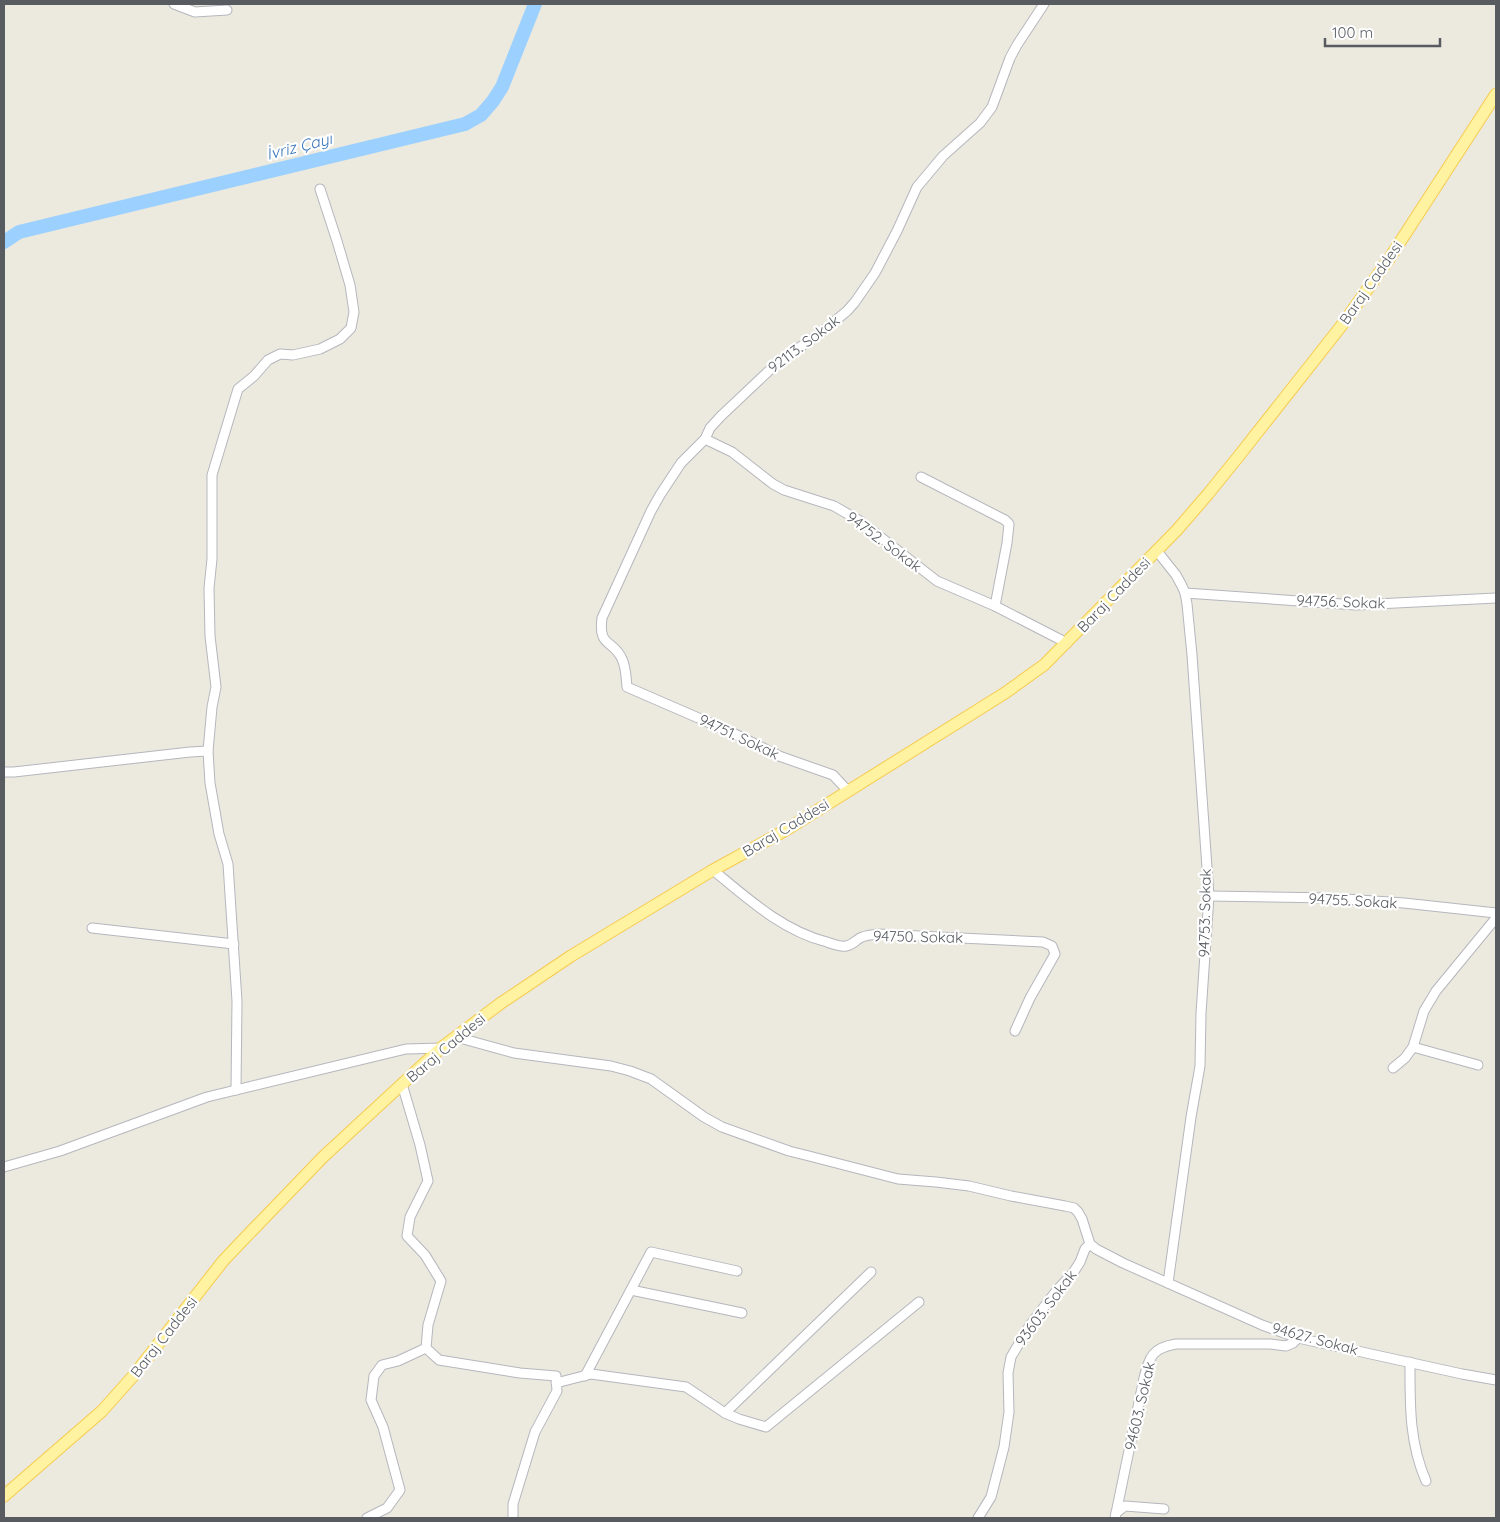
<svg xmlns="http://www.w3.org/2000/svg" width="1500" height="1522" viewBox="0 0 1500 1522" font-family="Quicksand,sans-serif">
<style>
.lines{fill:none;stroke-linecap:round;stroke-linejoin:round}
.river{stroke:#9cd1ff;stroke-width:14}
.minor-casing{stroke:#b5b7bd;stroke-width:11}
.major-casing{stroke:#f6cb4e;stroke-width:13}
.minor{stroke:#fff;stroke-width:9}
.major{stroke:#fff2a1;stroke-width:11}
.labels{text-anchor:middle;stroke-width:4.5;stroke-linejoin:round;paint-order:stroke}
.street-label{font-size:15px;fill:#585c61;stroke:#fff}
.water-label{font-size:16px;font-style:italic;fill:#3976bc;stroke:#fff}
</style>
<rect width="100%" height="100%" fill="#ece9df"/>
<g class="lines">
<!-- river -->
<path class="river" d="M 4,242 L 19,232 L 465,124 L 481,115 L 493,101 L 502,87 L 535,4"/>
<defs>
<g id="minor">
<path d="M 174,4 L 195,12 L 227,10"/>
<path d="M 705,439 L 732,452 L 773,484 L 784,490 L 834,506 L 860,521 L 937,581 L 995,606 L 1067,643"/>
<path d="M 921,477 L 1005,520 L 1009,524 L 1007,543 L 995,606"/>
<path d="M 1157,551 L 1176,575 L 1182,586 L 1185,593 L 1187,604 L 1192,655 L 1209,896 L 1201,1013 L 1200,1066 L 1191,1117 L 1168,1283"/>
<path d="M 1185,593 L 1356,605 L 1496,598"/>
<path d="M 4,772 L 14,772 L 190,752 L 208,751"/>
<path d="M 848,791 L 833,775 L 779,756 L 733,733 L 627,687 C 626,677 626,667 622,659 C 613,639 598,648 602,618 L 651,511 L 660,495 L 681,463 L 705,439 L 710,428 L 721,416 L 776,364 L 823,331 L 847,311 L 855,302 L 875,273 L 897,231 L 917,187 L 943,156 L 980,123 L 992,107 L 1010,58 L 1017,45 L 1044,4"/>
<path d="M 713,870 C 748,899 783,931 827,942 C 833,944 840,947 846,946 C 852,945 855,941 860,938 C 865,935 872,935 878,934 L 1043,942 L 1052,946 L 1055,954 L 1030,998 L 1015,1031"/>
<path d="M 1209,896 L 1330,898 L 1404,903 L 1496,913"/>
<path d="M 92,928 L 234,944"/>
<path d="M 456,1037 L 514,1053 L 611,1066 L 630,1071 L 651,1079 L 704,1117 L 722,1127 L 789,1151 L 809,1156 L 898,1179 L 936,1182 L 969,1186 L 1011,1196 L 1065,1206 L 1074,1208 L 1078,1212 L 1082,1219 L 1090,1244 L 1096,1249 L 1123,1263 L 1262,1325 L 1298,1338 L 1462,1374 L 1496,1380"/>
<path d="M 1413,1047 L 1478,1065"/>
<path d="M 1393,1068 L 1405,1058 L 1413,1047 L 1424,1011 L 1436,991 L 1496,918"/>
<path d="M 402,1084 L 420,1145 L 428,1181 L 410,1217 L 407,1236 L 425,1255 L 441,1281 L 428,1325 L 426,1348 L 439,1360 L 520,1373 L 556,1376 L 557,1391 L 535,1432 L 513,1504 L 513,1518"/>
<path d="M 236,1090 L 237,1001 L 228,864 L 219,834 L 210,783 L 208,751 L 212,707 L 216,687 L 210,636 L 209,588 L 212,559 L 212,475 L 238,389 L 254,376 L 268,360 L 280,354 L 293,355 L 320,349 L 340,339 L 351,328 L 354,312 L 350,285 L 337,241 L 320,189"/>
<path d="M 4,1167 L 60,1151 L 207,1097 L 406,1049 L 441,1048"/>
<path d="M 631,1290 L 742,1313"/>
<path d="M 1410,1362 C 1410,1404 1409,1442 1426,1481"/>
<path d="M 585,1376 L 651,1252 L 737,1271"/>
<path d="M 556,1383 L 591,1374 L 686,1387 L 725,1413 L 871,1272"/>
<path d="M 725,1413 L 739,1419 L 766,1427 L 919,1302"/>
<path d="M 1116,1513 L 1125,1506 L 1164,1509"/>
<path d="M 367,1518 L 387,1508 L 400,1490 L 383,1427 L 371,1400 L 374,1376 L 382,1365 L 398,1361 L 426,1348"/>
<path d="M 978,1518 L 991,1497 L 1004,1447 L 1009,1412 L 1008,1373 L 1011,1357 L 1030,1325 L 1057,1290 L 1073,1273 L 1080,1262 L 1085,1249 L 1090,1244"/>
<path d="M 1115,1518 L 1144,1378 C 1150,1356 1152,1348 1176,1344 L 1270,1344 L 1286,1346 L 1293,1343 L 1298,1338"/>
</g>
<path id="major" d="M 4,1496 L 102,1411 L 134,1375 L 223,1261 L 242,1241 L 323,1157 L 441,1048 L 501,1003 L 571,956 L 713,870 L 786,830 L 1005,693 L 1044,665 L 1177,530 L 1208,494 L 1238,457 L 1342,325 L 1389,259 L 1496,94"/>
</defs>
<!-- minor casing -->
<use href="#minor" class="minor-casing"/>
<!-- major casing -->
<use href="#major" class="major-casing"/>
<!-- minor -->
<use href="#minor" class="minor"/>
<!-- major -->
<use href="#major" class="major"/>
</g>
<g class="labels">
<!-- street labels -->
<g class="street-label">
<text transform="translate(1371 283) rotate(-55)" y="5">Baraj Caddesi</text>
<text transform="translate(804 344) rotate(-37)" y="5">92113. Sokak</text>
<text transform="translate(884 542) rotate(37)" y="5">94752. Sokak</text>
<text transform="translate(1114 595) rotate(-46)" y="5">Baraj Caddesi</text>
<text transform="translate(1341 602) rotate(2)" y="5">94756. Sokak</text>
<text transform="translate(739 737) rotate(25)" y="5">94751. Sokak</text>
<text transform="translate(786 828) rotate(-31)" y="5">Baraj Caddesi</text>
<text transform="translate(1353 901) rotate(3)" y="5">94755. Sokak</text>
<text transform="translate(1205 913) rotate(-89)" y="5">94753. Sokak</text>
<text transform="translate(918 937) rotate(1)" y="5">94750. Sokak</text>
<text transform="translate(446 1048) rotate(-40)" y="5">Baraj Caddesi</text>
<text transform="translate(1046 1308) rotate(-53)" y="5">93603. Sokak</text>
<text transform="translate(164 1337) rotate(-52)" y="5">Baraj Caddesi</text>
<text transform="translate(1315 1339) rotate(15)" y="5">94627. Sokak</text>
<text transform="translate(1140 1406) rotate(-77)" y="5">94603. Sokak</text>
</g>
<!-- water labels -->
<g class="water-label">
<text transform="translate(299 146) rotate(-14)" y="6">İvriz Çayı</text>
</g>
</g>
<!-- border -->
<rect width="1500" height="1522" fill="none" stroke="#585c61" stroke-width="10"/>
<!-- scale -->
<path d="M1325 38v8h115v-8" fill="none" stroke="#585c61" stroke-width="2.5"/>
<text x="1332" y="38" font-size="15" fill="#585c61" stroke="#ffffff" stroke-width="4" paint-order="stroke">100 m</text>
</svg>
